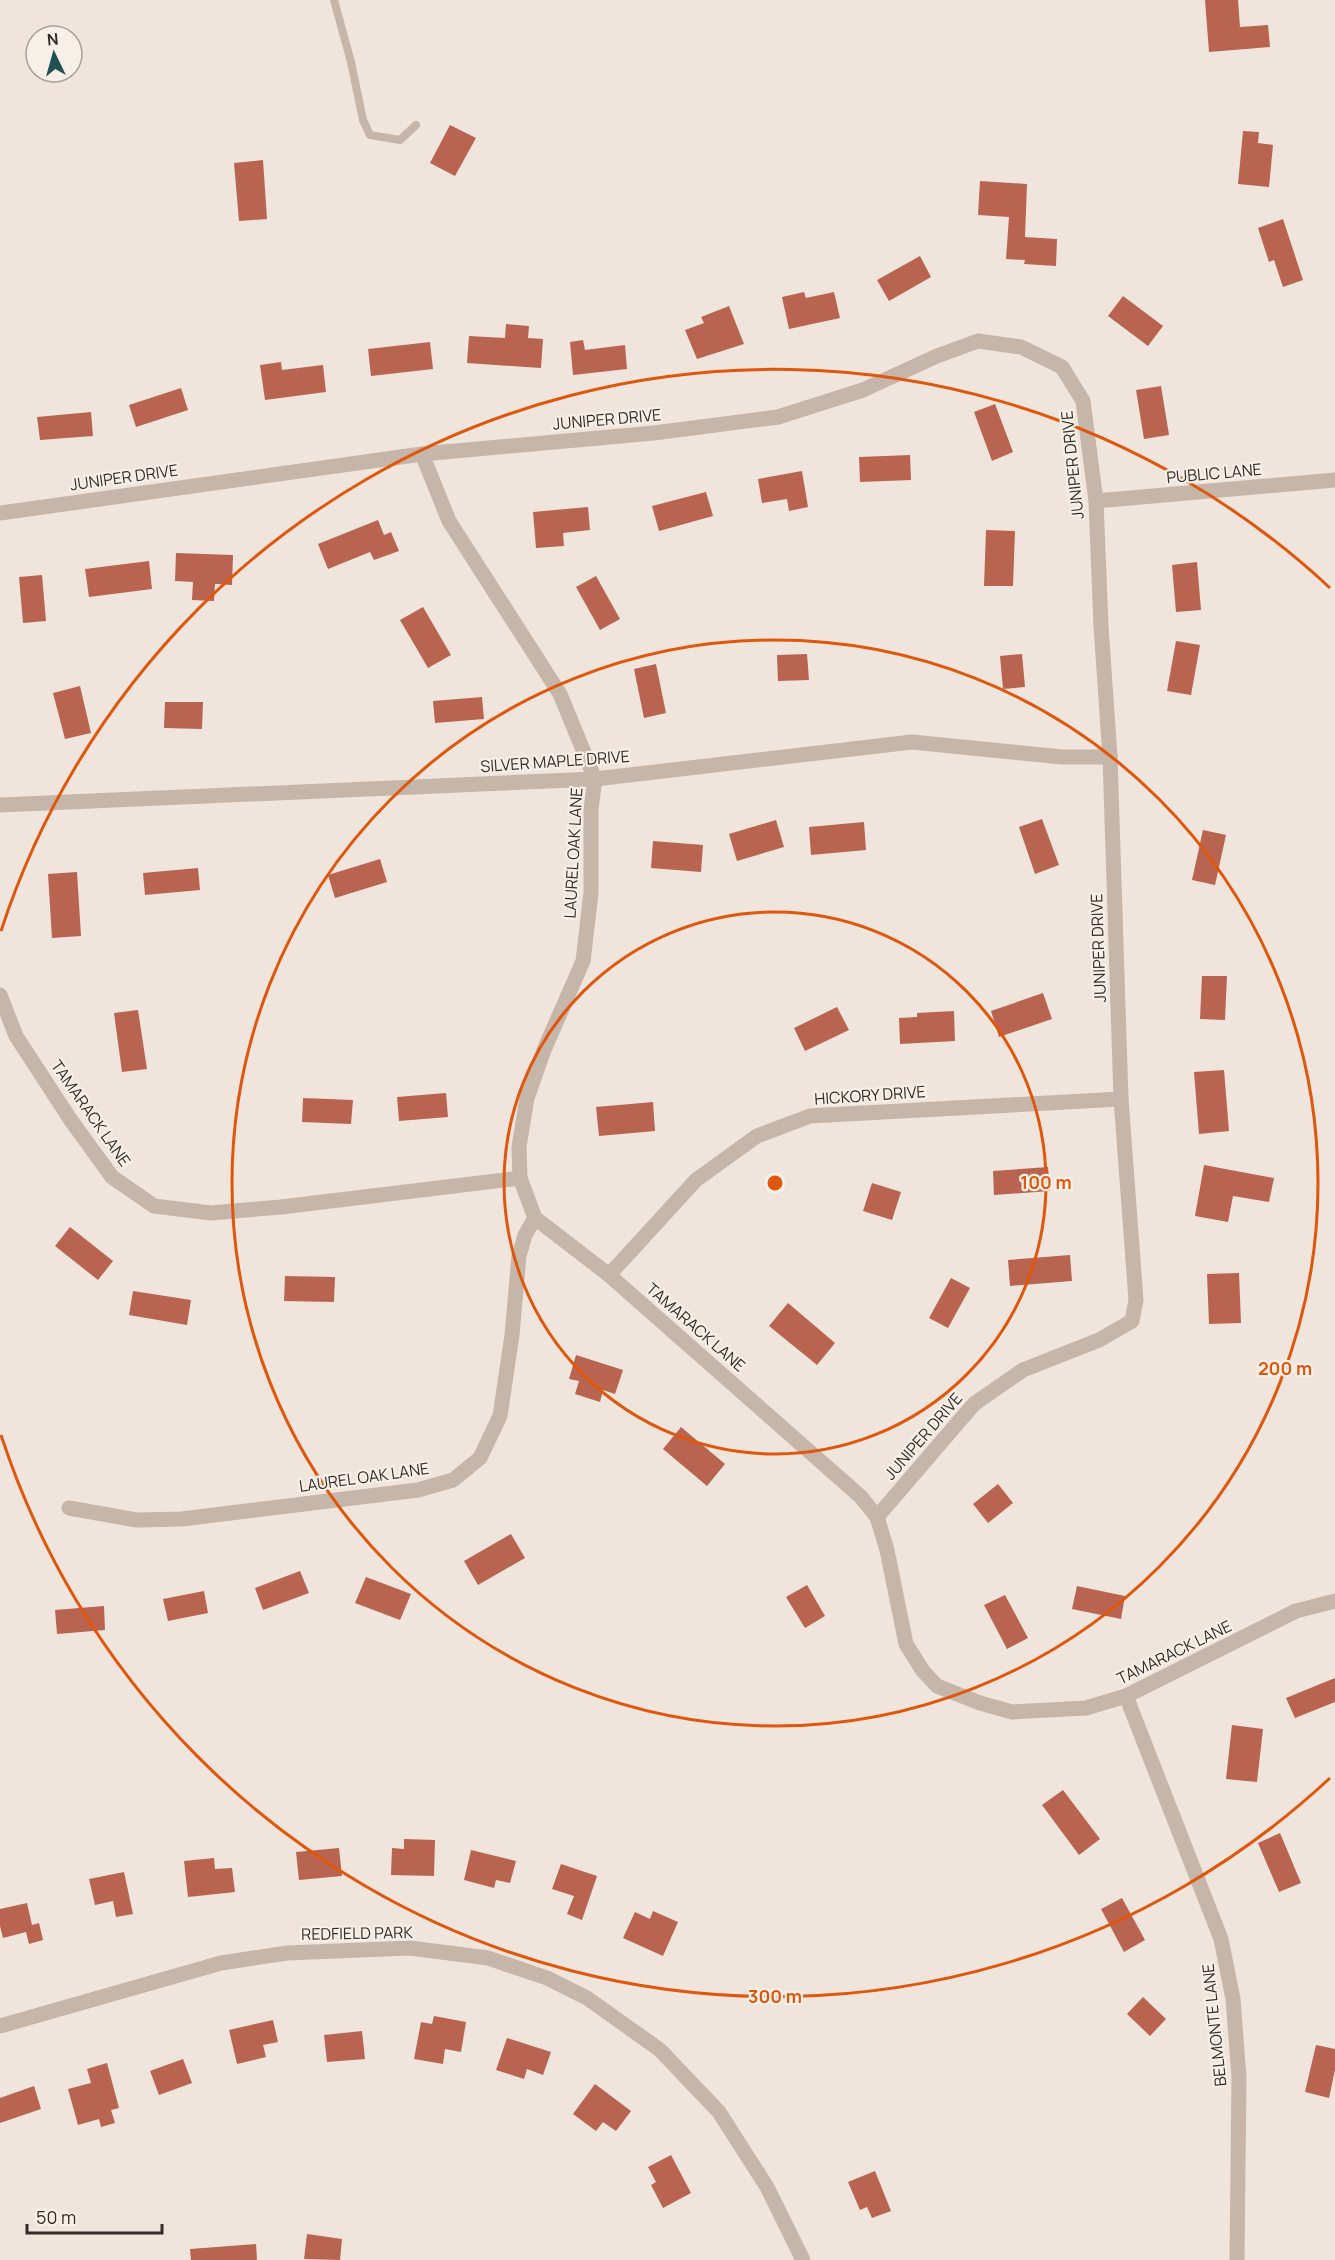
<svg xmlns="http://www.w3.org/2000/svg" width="1335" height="2260" viewBox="0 0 1335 2260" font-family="Manrope,sans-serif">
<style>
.building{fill:#b96450}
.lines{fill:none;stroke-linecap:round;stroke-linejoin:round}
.service{stroke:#c6b5a9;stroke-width:8}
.minor{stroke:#c6b5a9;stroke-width:15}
.ring{fill:none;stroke:#df570d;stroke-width:3}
.labels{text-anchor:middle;stroke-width:4.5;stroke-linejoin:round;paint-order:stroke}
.street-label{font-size:16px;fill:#342c28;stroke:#f7f0e8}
.centre{fill:#df570d;stroke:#f7f0e8;stroke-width:3}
.ring-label{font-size:18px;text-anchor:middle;font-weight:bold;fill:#df570d;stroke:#f7f0e8;stroke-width:4.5;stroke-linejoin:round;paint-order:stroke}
</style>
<rect width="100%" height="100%" fill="#efe5dc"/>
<!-- building -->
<g class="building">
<path d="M 1205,0 L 1238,0 L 1240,27 L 1268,25 L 1270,47 L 1209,52 Z"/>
<path d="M 450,125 L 476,138 L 455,176 L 430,163 Z"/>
<path d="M 1243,131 L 1259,132 L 1258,143 L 1273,145 L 1269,187 L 1238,184 Z"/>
<path d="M 263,160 L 267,219 L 239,221 L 234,163 Z"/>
<path d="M 980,181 L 1027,184 L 1025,237 L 1057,239 L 1056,266 L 1024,264 L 1025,260 L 1006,259 L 1009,217 L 978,215 Z"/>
<path d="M 1283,219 L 1303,280 L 1283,287 L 1274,260 L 1269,262 L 1258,228 Z"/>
<path d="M 920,256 L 931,277 L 889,301 L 877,280 Z"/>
<path d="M 804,292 L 806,298 L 834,292 L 840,318 L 789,329 L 782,297 Z"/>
<path d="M 1123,296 L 1163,326 L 1148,346 L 1108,316 Z"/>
<path d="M 729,306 L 744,344 L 697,359 L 685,330 L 704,323 L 701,317 Z"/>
<path d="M 506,324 L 529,326 L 528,338 L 543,339 L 541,368 L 467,363 L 469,336 L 505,338 Z"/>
<path d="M 583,340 L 585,350 L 625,345 L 627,369 L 573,375 L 570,342 Z"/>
<path d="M 430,342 L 433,369 L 371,376 L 368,349 Z"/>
<path d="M 281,362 L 282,370 L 323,365 L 326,392 L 265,400 L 260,365 Z"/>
<path d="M 1161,386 L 1169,435 L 1144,439 L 1136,390 Z"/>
<path d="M 181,388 L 188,410 L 136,427 L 129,405 Z"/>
<path d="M 995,404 L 1013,452 L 992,461 L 974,412 Z"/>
<path d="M 91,412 L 93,436 L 40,440 L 37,417 Z"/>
<path d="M 910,455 L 911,480 L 860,482 L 859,457 Z"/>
<path d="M 802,471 L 808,507 L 789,511 L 787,499 L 762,503 L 758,479 Z"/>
<path d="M 706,492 L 713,516 L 659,531 L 652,506 Z"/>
<path d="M 588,507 L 590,530 L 563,533 L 564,546 L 536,548 L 533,512 Z"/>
<path d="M 378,520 L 384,535 L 391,532 L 399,551 L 374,560 L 370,552 L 328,569 L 318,544 Z"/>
<path d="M 986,530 L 1015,531 L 1013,586 L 984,586 Z"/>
<path d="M 176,553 L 233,555 L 232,585 L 215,584 L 214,601 L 192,600 L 193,582 L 175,581 Z"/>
<path d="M 149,561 L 152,589 L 89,597 L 85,569 Z"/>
<path d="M 1197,562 L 1201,610 L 1176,612 L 1172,565 Z"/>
<path d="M 42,575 L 46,621 L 23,623 L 19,577 Z"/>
<path d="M 596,576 L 620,619 L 600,630 L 576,587 Z"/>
<path d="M 423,607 L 451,655 L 428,668 L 400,620 Z"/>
<path d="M 1176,641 L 1200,645 L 1191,695 L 1167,691 Z"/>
<path d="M 807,654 L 809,680 L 778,681 L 777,655 Z"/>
<path d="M 1022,654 L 1025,687 L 1003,689 L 1000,656 Z"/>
<path d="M 656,664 L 666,713 L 644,718 L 634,669 Z"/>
<path d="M 80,686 L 91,733 L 65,739 L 53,693 Z"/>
<path d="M 482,697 L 484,719 L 435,723 L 433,701 Z"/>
<path d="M 165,702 L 203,702 L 202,729 L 164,728 Z"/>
<path d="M 1042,819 L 1059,865 L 1035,874 L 1019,827 Z"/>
<path d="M 776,820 L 784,847 L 737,861 L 729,834 Z"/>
<path d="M 864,822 L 866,850 L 811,855 L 809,827 Z"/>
<path d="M 1203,830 L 1226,835 L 1215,885 L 1192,880 Z"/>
<path d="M 653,841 L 703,845 L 701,872 L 651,868 Z"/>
<path d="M 380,859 L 387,882 L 335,898 L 328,875 Z"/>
<path d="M 198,868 L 200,890 L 145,895 L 143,873 Z"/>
<path d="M 77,872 L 81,936 L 52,938 L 48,874 Z"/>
<path d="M 1202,976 L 1227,976 L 1225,1020 L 1200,1019 Z"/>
<path d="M 1043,993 L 1052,1019 L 999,1037 L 991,1011 Z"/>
<path d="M 837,1007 L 849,1030 L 805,1051 L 794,1028 Z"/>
<path d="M 138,1010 L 147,1069 L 122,1072 L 114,1013 Z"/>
<path d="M 954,1011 L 955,1041 L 900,1044 L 899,1018 L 917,1017 L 917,1013 Z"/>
<path d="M 1224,1070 L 1229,1131 L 1199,1134 L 1194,1072 Z"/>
<path d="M 446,1093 L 448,1117 L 399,1121 L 397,1097 Z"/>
<path d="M 303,1098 L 353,1100 L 351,1124 L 302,1122 Z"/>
<path d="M 653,1102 L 655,1131 L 599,1136 L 596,1107 Z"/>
<path d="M 1204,1165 L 1274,1178 L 1269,1202 L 1233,1196 L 1228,1222 L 1195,1216 Z"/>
<path d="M 1048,1167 L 1050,1191 L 994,1195 L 993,1171 Z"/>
<path d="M 872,1183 L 901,1192 L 892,1220 L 863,1211 Z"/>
<path d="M 70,1227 L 113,1261 L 98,1280 L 55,1246 Z"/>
<path d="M 1070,1255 L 1072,1281 L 1010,1286 L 1008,1260 Z"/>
<path d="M 1239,1273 L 1241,1323 L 1209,1324 L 1207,1274 Z"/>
<path d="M 285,1276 L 335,1277 L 334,1302 L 284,1301 Z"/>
<path d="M 951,1278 L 970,1288 L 948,1328 L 929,1318 Z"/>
<path d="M 133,1291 L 191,1300 L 187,1325 L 129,1315 Z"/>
<path d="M 788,1303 L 835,1343 L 817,1365 L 769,1326 Z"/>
<path d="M 576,1355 L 623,1370 L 615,1394 L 603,1390 L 600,1402 L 575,1394 L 579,1381 L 569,1379 Z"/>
<path d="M 681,1427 L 725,1464 L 707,1486 L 663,1449 Z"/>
<path d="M 998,1484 L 1013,1503 L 988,1523 L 973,1504 Z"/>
<path d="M 511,1534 L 525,1558 L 478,1585 L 464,1561 Z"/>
<path d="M 300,1571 L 309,1593 L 263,1610 L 255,1588 Z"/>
<path d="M 366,1577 L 411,1594 L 400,1620 L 355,1603 Z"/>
<path d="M 807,1585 L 825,1616 L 805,1628 L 786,1597 Z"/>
<path d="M 1077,1586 L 1125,1596 L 1121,1619 L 1072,1609 Z"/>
<path d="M 204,1591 L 208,1613 L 168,1621 L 163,1599 Z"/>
<path d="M 1005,1595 L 1028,1638 L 1007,1649 L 984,1605 Z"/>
<path d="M 104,1606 L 105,1630 L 57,1634 L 55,1610 Z"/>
<path d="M 1335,1678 L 1335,1702 L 1295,1718 L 1286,1698 Z"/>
<path d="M 1232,1725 L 1263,1729 L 1257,1782 L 1226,1779 Z"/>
<path d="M 1063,1790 L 1100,1839 L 1079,1855 L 1042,1805 Z"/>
<path d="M 1280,1833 L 1301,1883 L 1279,1892 L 1258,1843 Z"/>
<path d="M 404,1839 L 435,1840 L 434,1876 L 391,1875 L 392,1848 L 404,1849 Z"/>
<path d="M 339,1848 L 342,1876 L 299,1880 L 296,1852 Z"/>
<path d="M 471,1850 L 516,1861 L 510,1883 L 496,1880 L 494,1888 L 464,1880 Z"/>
<path d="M 214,1858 L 215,1869 L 232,1868 L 235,1892 L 188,1897 L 184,1861 Z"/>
<path d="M 561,1864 L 597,1876 L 582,1920 L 567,1914 L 574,1896 L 552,1889 Z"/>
<path d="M 124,1872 L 133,1914 L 116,1917 L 113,1901 L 95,1905 L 89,1879 Z"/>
<path d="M 1122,1898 L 1145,1940 L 1124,1952 L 1101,1909 Z"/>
<path d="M 27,1903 L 32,1925 L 39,1923 L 43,1940 L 29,1944 L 26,1932 L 3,1938 L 0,1926 L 0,1909 Z"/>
<path d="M 653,1911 L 678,1922 L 663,1956 L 623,1938 L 635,1912 L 650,1919 Z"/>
<path d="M 1143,1997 L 1166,2019 L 1150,2036 L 1127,2014 Z"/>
<path d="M 434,2016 L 466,2022 L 461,2052 L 445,2049 L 443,2064 L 414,2059 L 421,2022 L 432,2024 Z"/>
<path d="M 273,2020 L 278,2042 L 263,2045 L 266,2057 L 237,2064 L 229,2030 Z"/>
<path d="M 362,2031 L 365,2059 L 327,2062 L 324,2035 Z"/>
<path d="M 507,2038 L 551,2052 L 543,2075 L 527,2069 L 524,2079 L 496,2070 Z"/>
<path d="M 1316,2045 L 1335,2049 L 1335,2070 L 1329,2098 L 1305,2092 Z"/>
<path d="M 183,2059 L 192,2083 L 159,2095 L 150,2071 Z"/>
<path d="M 107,2063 L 119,2108 L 111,2110 L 115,2123 L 101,2127 L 99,2119 L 78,2125 L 68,2089 L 91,2083 L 87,2069 Z"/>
<path d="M 595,2084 L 631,2111 L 616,2131 L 603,2122 L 596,2131 L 573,2114 Z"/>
<path d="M 34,2086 L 41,2109 L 0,2123 L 0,2098 Z"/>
<path d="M 671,2155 L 691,2193 L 663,2208 L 651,2185 L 656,2182 L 648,2167 Z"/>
<path d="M 875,2171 L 891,2211 L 872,2218 L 867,2207 L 860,2210 L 848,2182 Z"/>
<path d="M 307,2234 L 342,2239 L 340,2260 L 304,2259 Z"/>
<path d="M 256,2244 L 257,2260 L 191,2260 L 190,2249 Z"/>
</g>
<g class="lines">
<!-- service -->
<path class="service" d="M 334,0 L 351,62 L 363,120 L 370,135 L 400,140 L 416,125"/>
<!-- minor -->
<g class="minor">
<path d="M 422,454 L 449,521 L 560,694 L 595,779 L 591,809 L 591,893 L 583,961 L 544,1050 L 527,1098 L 519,1147 L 520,1178"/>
<path d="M 1096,501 L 1335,480"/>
<path d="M 0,513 L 422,454 L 654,433 L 778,417 L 863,390 L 937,356 L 978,341 L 1021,347 L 1062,367 L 1083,401 L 1096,501 L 1101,626 L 1110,757 L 1121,1099 L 1136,1300 L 1132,1321 L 1099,1340 L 1023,1370 L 974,1404 L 877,1517"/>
<path d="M 0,805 L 595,779 L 912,742 L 1062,757 L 1110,757"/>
<path d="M 0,995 L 16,1036 L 70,1119 L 112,1177 L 154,1206 L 211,1213 L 281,1207 L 520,1178 L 535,1218 L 609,1275 L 861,1497 L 877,1517 L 887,1550 L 906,1644 L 923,1671 L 937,1686 L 980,1703 L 1012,1712 L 1086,1708 L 1126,1696 L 1296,1611 L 1335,1601"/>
<path d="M 609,1275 L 696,1180 L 757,1136 L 810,1116 L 1121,1099"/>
<path d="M 69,1508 L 136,1520 L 182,1519 L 418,1490 L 453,1480 L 480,1458 L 500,1416 L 512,1335 L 519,1256 L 525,1235 L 535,1218"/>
<path d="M 1126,1696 L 1221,1939 L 1233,1999 L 1239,2077 L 1237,2260"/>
<path d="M 0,2026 L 221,1963 L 287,1953 L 410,1948 L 488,1958 L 547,1978 L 587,1998 L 660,2050 L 719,2112 L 767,2187 L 803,2260"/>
</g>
</g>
<!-- distance rings -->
<g class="ring">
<circle cx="775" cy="1183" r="271"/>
<circle cx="775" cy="1183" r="543"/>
<path d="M1330 1778A814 814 0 0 1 1 1435M1 931A814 814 0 0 1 1330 588"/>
</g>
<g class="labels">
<!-- street labels -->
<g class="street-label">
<text transform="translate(607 419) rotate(-5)" y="6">JUNIPER DRIVE</text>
<text transform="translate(1072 465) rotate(-96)" y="6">JUNIPER DRIVE</text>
<text transform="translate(1214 473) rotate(-5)" y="6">PUBLIC LANE</text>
<text transform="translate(124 477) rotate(-8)" y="6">JUNIPER DRIVE</text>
<text transform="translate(555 761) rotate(-4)" y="6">SILVER MAPLE DRIVE</text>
<text transform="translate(573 853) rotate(-87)" y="6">LAUREL OAK LANE</text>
<text transform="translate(1098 948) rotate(-92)" y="6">JUNIPER DRIVE</text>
<text transform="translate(870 1095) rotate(-4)" y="6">HICKORY DRIVE</text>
<text transform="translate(91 1113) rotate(55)" y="6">TAMARACK LANE</text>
<text transform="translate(696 1327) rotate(41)" y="6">TAMARACK LANE</text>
<text transform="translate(923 1436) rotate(-49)" y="6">JUNIPER DRIVE</text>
<text transform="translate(364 1477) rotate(-8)" y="6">LAUREL OAK LANE</text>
<text transform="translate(1174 1652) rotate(-26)" y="6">TAMARACK LANE</text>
<text transform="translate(357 1933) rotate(-1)" y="6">REDFIELD PARK</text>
<text transform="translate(1214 2025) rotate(-96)" y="6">BELMONTE LANE</text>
</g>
</g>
<circle cx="775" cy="1183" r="9" class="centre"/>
<g class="ring-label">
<text x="1046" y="1189">100 m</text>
<text x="1285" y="1375">200 m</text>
<text x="775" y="2003">300 m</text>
</g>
<!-- north arrow -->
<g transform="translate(54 54) rotate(355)"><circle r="28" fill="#f7f0e8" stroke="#a9a29b" stroke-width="1.5"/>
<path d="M0-4.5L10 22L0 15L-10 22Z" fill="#225151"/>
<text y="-9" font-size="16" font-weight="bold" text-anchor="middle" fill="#342c28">N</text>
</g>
<!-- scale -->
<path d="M27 2224v9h135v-9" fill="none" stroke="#342c28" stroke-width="3"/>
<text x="36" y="2224" font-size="18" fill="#342c28" stroke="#f7f0e8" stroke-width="4.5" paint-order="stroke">50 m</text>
</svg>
